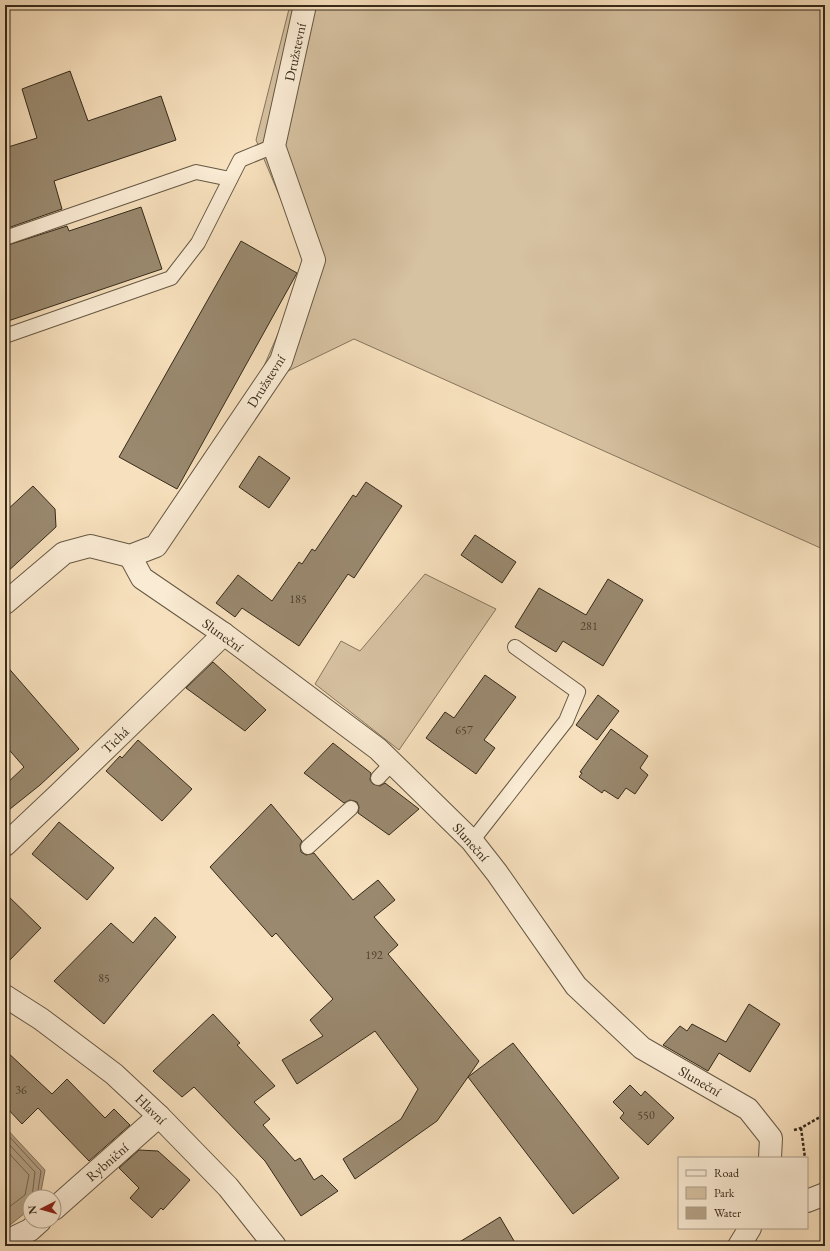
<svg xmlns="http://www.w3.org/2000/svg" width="830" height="1251" viewBox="0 0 830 1251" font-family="'EB Garamond',serif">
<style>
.green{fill:#d6c1a1;stroke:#86765e}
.water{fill:#b5a286;stroke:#82725b}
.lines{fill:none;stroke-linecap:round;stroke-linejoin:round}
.shore{stroke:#766650;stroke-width:1}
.building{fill:#9a896f;stroke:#362a1a}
.service-casing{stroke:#665843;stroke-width:16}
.minor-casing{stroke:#665843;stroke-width:24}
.tertiary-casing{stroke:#665843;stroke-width:24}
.path{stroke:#362a1a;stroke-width:2.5;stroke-dasharray:3 2;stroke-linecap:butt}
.service{stroke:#faebd4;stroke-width:14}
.minor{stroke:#faebd4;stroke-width:22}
.tertiary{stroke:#faebd4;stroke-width:22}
.labels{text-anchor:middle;stroke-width:3;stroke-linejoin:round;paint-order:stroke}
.number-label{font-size:12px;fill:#4f422f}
.street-label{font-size:14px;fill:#362a1a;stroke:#faebd4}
</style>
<rect width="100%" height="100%" fill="#f7e0bd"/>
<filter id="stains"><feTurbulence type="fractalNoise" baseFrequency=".005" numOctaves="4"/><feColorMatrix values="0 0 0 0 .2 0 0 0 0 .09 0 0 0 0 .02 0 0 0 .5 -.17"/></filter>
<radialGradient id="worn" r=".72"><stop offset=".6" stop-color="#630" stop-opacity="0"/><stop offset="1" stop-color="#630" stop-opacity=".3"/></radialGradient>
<!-- green -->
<g class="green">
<path d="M 290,5 L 825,5 L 825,550 L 354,339 L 255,387 L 308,264 L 256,140 Z"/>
<path d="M 425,574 L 496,609 L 399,750 L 315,684 L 341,641 L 360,651 Z"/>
</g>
<!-- water -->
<path class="water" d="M 5,1127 L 45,1170 L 40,1197 L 30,1197 L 30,1209 L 5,1229 Z"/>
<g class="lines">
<!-- shore -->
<g class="shore">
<path d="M 5,1132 L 41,1171 L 37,1197"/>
<path d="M 5,1140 L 35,1172 L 32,1197"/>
<path d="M 5,1149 L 29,1175 L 25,1195 L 5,1210"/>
</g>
</g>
<!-- building -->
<g class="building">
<path d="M 70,71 L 88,121 L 161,96 L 176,140 L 54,181 L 62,209 L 5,229 L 5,148 L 37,138 L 22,89 Z"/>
<path d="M 141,207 L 162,269 L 5,322 L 5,246 L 67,226 L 69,231 Z"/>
<path d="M 241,241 L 297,273 L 177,489 L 119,457 Z"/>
<path d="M 259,456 L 290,478 L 269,508 L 239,487 Z"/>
<path d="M 366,482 L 402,506 L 354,578 L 348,574 L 299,646 L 242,608 L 235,617 L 216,603 L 238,575 L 272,601 L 299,562 L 302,564 L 312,549 L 315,551 L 353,495 L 356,497 Z"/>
<path d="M 33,486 L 55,509 L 56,527 L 5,574 L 5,512 Z"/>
<path d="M 475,535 L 516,562 L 502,583 L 461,555 Z"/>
<path d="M 608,579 L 643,600 L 603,666 L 563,641 L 556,652 L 515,627 L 539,588 L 586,615 Z"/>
<path d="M 213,662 L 266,710 L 245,731 L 186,688 Z"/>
<path d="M 5,664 L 79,749 L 40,785 L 5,813 L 5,785 L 24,767 L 5,745 Z"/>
<path d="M 485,675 L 516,697 L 484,740 L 495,748 L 476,774 L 426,738 L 445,712 L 454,718 Z"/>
<path d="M 598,695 L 619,711 L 597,740 L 576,725 Z"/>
<path d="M 611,729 L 648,756 L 640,768 L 648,775 L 635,794 L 626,788 L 618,799 L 604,790 L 602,793 L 579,777 L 582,773 L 580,772 Z"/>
<path d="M 138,740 L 192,789 L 162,821 L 106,771 L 120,756 L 122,758 Z"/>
<path d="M 333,743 L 371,773 L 370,780 L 373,784 L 380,786 L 385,783 L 419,809 L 389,835 L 358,813 L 359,807 L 357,802 L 350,800 L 344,803 L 304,773 Z"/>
<path d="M 271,804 L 302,841 L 300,845 L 301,852 L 306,855 L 314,853 L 353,900 L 378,880 L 395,900 L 374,917 L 398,945 L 388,954 L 479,1061 L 468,1077 L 513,1043 L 619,1178 L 573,1214 L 468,1077 L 437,1121 L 355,1179 L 343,1159 L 401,1119 L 418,1089 L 375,1031 L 297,1084 L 282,1060 L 323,1036 L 310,1020 L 333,999 L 276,933 L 272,937 L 210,867 Z"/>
<path d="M 59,822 L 114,868 L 87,900 L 32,854 Z"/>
<path d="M 5,893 L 41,928 L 5,965 Z"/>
<path d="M 155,917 L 176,937 L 104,1024 L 54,981 L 111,923 L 133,943 Z"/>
<path d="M 749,1004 L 780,1024 L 750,1072 L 719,1053 L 708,1071 L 663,1045 L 680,1026 L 687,1031 L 692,1024 L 726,1042 Z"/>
<path d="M 213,1014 L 240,1043 L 237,1045 L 275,1086 L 254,1102 L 270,1119 L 263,1125 L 295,1161 L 300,1158 L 314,1180 L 322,1175 L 338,1191 L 301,1216 L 265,1161 L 194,1087 L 182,1097 L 153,1071 Z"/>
<path d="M 5,1050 L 52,1094 L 67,1079 L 105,1118 L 114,1109 L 130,1125 L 89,1161 L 38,1108 L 22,1124 L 5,1106 Z"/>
<path d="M 630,1085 L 641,1096 L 645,1091 L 674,1118 L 648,1145 L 620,1118 L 624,1113 L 613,1102 Z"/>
<path d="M 139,1150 L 158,1151 L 190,1180 L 163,1210 L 161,1208 L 152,1218 L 130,1198 L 139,1188 L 119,1168 Z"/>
<path d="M 500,1217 L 517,1246 L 453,1246 Z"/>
</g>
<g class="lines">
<defs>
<g id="service">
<path d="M 5,238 L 196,172 L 230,179"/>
<path d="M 5,336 L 171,278 L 198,243 L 240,160 L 274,146"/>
<path d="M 378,778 L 392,763"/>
<path d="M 472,841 L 566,721 L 578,692 L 515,647"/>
<path d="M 308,847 L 351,808"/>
</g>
<g id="minor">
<path d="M 130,556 L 142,578 L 224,634 L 378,749 L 472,841 L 497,873 L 576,986 L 642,1048 L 748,1109 L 771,1138 L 770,1158"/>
<path d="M 5,603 L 64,553 L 90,546 L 130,556 L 156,546 L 281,361 L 314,260 L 274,146 L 305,5"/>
<path d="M 5,845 L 59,794 L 224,634"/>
<path d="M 807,1201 L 825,1194"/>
<path d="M 54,1209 L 159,1116"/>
<path d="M 5,1242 L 30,1230 L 40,1221"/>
<path d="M 739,1246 L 750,1228"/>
</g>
<path id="tertiary" d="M 5,996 L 41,1019 L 114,1074 L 159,1116 L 228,1187 L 275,1246"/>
</defs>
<!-- service casing -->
<use href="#service" class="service-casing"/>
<!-- minor casing -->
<use href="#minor" class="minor-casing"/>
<!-- tertiary casing -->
<use href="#tertiary" class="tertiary-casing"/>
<!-- path -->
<g class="path">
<path d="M 801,1128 L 805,1158"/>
<path d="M 794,1130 L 801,1128 L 825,1114"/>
</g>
<!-- service -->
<use href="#service" class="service"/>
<!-- minor -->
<use href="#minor" class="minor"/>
<!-- tertiary -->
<use href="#tertiary" class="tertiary"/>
</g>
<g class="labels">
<!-- number labels -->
<g class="number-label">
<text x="298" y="603">185</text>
<text x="589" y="630">281</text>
<text x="464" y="734">657</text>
<text x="374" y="959">192</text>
<text x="104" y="982">85</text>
<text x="21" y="1094">36</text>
<text x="646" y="1119">550</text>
</g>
<!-- street labels -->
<g class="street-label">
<text transform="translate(295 52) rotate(-78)" y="5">Družstevní</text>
<text transform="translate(266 381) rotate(-58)" y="5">Družstevní</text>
<text transform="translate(223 635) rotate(36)" y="5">Sluneční</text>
<text transform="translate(115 740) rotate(-44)" y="5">Tichá</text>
<text transform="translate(471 842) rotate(48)" y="5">Sluneční</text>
<text transform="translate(700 1081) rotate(30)" y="5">Sluneční</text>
<text transform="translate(151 1109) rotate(44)" y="5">Hlavní</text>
<text transform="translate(107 1162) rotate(-41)" y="5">Rybniční</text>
</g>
</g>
<!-- margin -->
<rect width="830" height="1251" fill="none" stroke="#f7e0bd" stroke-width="20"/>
<rect x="6" y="6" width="818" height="1239" fill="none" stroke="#362a1a" stroke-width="2"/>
<rect x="10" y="10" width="810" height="1231" fill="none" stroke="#362a1a"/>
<!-- legend -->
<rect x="678" y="1157" width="130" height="72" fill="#faebd4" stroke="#ac9e8a"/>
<rect x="686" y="1170" width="20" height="6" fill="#faebd4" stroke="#ac9e8a"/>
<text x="714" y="1177" font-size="12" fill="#362a1a">Road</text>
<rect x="686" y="1187" width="20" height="12" fill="#d6c1a1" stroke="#ac9e8a"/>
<text x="714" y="1197" font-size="12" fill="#362a1a">Park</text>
<rect x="686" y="1207" width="20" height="12" fill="#b5a286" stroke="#ac9e8a"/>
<text x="714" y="1217" font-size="12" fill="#362a1a">Water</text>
<!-- north arrow -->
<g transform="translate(42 1209) rotate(264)"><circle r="19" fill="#faebd4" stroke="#ac9e8a"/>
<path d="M0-3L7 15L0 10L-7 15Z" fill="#8f2418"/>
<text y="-6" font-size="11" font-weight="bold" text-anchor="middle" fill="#362a1a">N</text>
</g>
<rect width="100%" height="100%" filter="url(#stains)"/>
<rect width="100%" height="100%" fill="url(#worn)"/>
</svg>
